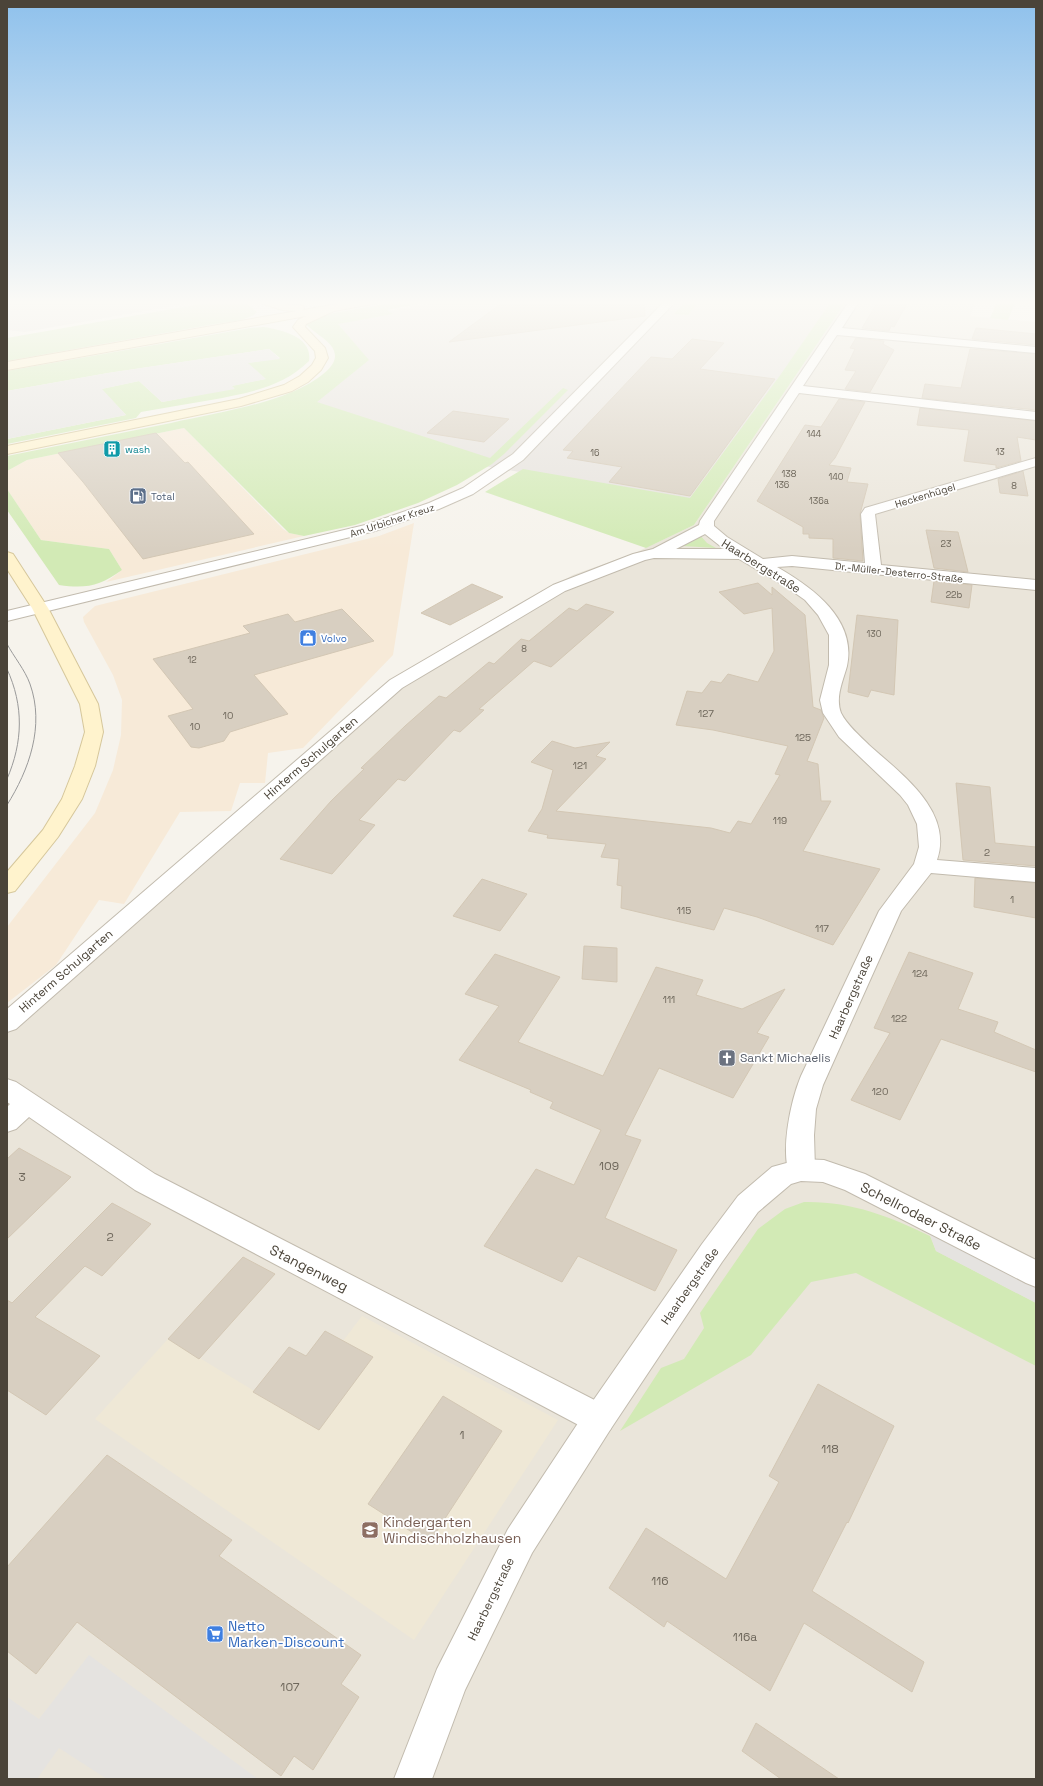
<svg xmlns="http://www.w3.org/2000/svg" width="1043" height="1786" viewBox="0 0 1043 1786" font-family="'Space Grotesk',sans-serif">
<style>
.residential{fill:#eae5da}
.commercial{fill:#f7ead8}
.industrial{fill:#e6e2dd}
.education{fill:#efe8d6}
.green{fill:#d2eab5}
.parking{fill:#e5e3e0}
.building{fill:#d8cfc1;stroke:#d3c7b4}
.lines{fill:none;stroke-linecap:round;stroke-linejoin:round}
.minor-casing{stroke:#c2bbae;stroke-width:2}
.tertiary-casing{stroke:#c2bbae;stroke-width:2}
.secondary-casing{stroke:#d6c79b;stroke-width:2}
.minor{fill:#fff;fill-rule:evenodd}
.tertiary{fill:#fff;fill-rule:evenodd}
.secondary{fill:#fff3cd;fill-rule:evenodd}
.tram{stroke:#9a9a9a;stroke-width:1}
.labels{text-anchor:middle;stroke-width:3.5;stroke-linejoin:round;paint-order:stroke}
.far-number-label{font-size:9px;fill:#6e675b}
.far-culture-label{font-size:10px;fill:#0d838f;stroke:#fff;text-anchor:start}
.far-street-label{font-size:10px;fill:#4b4439;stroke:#fff}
.far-service-label{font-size:10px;fill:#4e5e75;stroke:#fff;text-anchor:start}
.far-shop-label{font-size:10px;fill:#366cbe;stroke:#fff;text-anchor:start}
.number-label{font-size:10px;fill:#6e675b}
.street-label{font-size:12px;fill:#4b4439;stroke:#fff}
.worship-label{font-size:12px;fill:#5b616d;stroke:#fff;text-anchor:start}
.near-number-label{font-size:12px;fill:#6e675b}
.near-street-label{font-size:14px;fill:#4b4439;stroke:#fff}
.near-education-label{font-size:14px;fill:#785e54;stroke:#fff;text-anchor:start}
.near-shop-label{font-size:14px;fill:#366cbe;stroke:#fff;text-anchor:start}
</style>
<rect width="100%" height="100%" fill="#f6f3ec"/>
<!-- residential -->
<path class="residential" d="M 847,300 L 977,300 L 970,316 L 1036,322 L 1036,1779 L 7,1779 L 7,1011 L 388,683 L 573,575 L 635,553 L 694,525 Z"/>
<!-- commercial -->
<g class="commercial">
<path d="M 184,428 L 283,529 L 289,533 L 304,536 L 106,582 L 122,570 L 109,549 L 41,540 L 7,489 L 7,471 L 27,460 Z"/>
<path d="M 414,523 L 393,655 L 303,748 L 268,753 L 265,783 L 240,783 L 231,811 L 180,812 L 124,904 L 99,900 L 56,965 L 7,1003 L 7,927 L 95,813 L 113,770 L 121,735 L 122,700 L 113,675 L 84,622 L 83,617 L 95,606 L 379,536 Z"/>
</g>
<!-- industrial -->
<g class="industrial">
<path d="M 7,300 L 208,300 L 25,332 L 7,330 Z"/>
<path d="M 451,300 L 837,300 L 696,502 L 472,464 L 296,403 L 353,360 L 329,321 Z"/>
</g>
<!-- education -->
<path class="education" d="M 362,1316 L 558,1420 L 414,1640 L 95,1419 L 168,1339 L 289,1412 Z"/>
<!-- green -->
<g class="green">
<path d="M 223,300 L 243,300 L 257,312 C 249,321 227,322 215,324 L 7,361 L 7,338 Z"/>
<path d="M 408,300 L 438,300 L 387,310 L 393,314 L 338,324 L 369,360 L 317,402 L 490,458 L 563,388 L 568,390 L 504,454 L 492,464 L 457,485 L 418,503 L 355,525 L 304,536 L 289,533 L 184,428 L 27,460 L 7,471 L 7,456 C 62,445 116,434 171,423 C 211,414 253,408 292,392 C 304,387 334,372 335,357 C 336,342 314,334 306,324 L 322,315 Z"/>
<path d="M 687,300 L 701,300 L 688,315 L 674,314 Z"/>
<path d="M 832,300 L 847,300 L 694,525 L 646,548 L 485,492 L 523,469 L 690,498 L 781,374 Z"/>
<path d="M 998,300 L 1020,300 L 1014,305 L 1008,320 L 990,318 Z"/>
<path d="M 264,327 C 282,330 313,337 309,361 C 282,388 246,393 211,400 C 187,404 164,408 141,412 L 136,418 L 7,444 L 7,439 L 126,415 L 101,389 L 139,381 L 162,402 L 234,388 L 231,386 L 265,379 L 247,363 L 280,358 L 269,349 L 108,373 L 7,391 L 7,371 L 250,328 Z"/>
<path d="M 7,489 L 41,540 L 109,549 L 122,570 C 100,586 86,589 59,585 L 7,510 Z"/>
<path d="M 698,533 L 707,543 L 716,548 L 683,546 Z"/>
<path d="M 804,1202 C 850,1201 889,1216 930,1236 L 936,1251 L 1036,1303 L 1036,1366 L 856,1273 L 811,1282 L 751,1355 L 620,1431 L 661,1368 L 684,1359 L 704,1328 L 700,1313 L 758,1229 L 785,1209 Z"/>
</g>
<!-- parking -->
<g class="parking">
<path d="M 269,349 L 280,359 L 248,363 L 266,379 L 232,386 L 235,389 L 162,402 L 139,381 L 102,389 L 126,415 L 7,439 L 7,391 L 108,373 Z"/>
<path d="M 924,1218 L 1036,1274 L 1036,1303 L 936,1251 Z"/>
<path d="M 89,1655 L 258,1779 L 107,1779 L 59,1748 L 37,1779 L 7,1779 L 7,1697 L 39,1719 Z"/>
</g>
<!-- building -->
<g class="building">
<path d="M 506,300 L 540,300 L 567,303 L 575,300 L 644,300 L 645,316 L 449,342 Z"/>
<path d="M 879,300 L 909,300 L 894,327 L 891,326 L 889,331 L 862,328 Z"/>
<path d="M 976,328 L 1036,334 L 1036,345 L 972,339 Z"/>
<path d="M 856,338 L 884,341 L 883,344 L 894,350 L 870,392 L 845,389 L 856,371 L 845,370 L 855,349 L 850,348 Z"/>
<path d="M 692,339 L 724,343 L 700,369 L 775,379 L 690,496 L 609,482 L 622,467 L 567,458 L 573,451 L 563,450 L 651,357 L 672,359 Z"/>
<path d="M 970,349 L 1036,354 L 1036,410 L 922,398 L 925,384 L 961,388 Z"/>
<path d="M 839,399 L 865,402 L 835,458 L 829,465 L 851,468 L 847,482 L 868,484 L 860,514 L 863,561 L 833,558 L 833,539 L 809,538 L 809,534 L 803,534 L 803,527 L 757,501 L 805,425 L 821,427 Z"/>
<path d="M 920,408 L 1036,421 L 1036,440 L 1017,437 L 1021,461 L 996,468 L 996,465 L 964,461 L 969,430 L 917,425 Z"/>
<path d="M 453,411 L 509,419 L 484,442 L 427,433 Z"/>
<path d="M 156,433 L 185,463 L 188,462 L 254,534 L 143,559 L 83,482 L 58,453 Z"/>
<path d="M 1023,471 L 1028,496 L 1000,493 L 998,479 Z"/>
<path d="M 926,530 L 958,532 L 968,572 L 934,568 Z"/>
<path d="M 934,581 L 972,585 L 969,608 L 931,602 Z"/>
<path d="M 758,583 L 772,595 L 772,587 L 805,615 L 813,707 L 821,710 L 824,718 L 807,761 L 818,764 L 821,801 L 831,801 L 803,851 L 880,869 L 833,945 L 757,917 L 724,908 L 714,930 L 621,908 L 622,886 L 617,885 L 619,859 L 601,857 L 606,844 L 547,838 L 548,835 L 528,831 L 542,809 L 553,770 L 531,762 L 552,741 L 575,748 L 610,742 L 596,756 L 606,759 L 556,811 L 711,828 L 730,833 L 738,821 L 751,824 L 780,775 L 775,774 L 788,746 L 713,730 L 676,725 L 687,691 L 702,693 L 711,681 L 721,683 L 728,674 L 758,682 L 774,651 L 772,608 L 744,614 L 719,592 Z"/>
<path d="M 472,584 L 503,597 L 450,625 L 421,613 Z"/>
<path d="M 586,604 L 614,612 L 551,667 L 534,661 L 479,709 L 484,710 L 460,732 L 454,730 L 405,781 L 398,779 L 359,820 L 375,825 L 332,874 L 280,859 L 331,801 L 364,769 L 361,768 L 405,726 L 439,696 L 446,698 L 489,662 L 494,664 L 521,639 L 529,641 L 569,608 L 577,611 Z"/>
<path d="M 342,609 L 374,641 L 254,675 L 288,714 L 230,732 L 224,741 L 199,748 L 191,747 L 168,716 L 193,709 L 153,659 L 250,633 L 243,626 L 288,614 L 295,622 Z"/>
<path d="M 857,615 L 898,620 L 894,695 L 871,690 L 868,697 L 848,692 Z"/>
<path d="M 956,783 L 990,787 L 995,843 L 1036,847 L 1036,866 L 963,860 Z"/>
<path d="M 975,878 L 1036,883 L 1036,918 L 974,907 Z"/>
<path d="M 482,879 L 527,894 L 500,931 L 453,916 Z"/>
<path d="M 584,946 L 617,948 L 617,982 L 582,979 Z"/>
<path d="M 909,952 L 973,973 L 958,1009 L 998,1022 L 994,1032 L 1036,1050 L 1036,1072 L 941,1039 L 900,1120 L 851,1100 L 890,1033 L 874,1028 Z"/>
<path d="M 495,954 L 560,977 L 518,1042 L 603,1076 L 656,967 L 703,980 L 696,995 L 742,1009 L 785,989 L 757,1033 L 769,1037 L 733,1098 L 659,1068 L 625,1135 L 641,1140 L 605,1218 L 677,1250 L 655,1291 L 578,1256 L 562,1282 L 484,1246 L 536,1169 L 574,1185 L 601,1130 L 550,1108 L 553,1102 L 530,1092 L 531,1090 L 459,1060 L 499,1006 L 465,994 Z"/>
<path d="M 19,1148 L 71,1177 L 7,1239 L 7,1159 Z"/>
<path d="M 112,1203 L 151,1224 L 102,1276 L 85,1266 L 35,1317 L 100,1356 L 46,1415 L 7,1390 L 7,1300 L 12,1303 Z"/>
<path d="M 243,1257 L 275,1274 L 199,1359 L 168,1339 Z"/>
<path d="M 325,1331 L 373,1357 L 319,1430 L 253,1392 L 289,1347 L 306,1356 Z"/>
<path d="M 818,1384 L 894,1426 L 848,1523 L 847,1522 L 812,1591 L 924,1662 L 912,1692 L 804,1623 L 770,1691 L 667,1621 L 664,1627 L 609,1588 L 646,1528 L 726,1579 L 779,1482 L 769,1476 Z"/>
<path d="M 443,1396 L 502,1431 L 429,1543 L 368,1504 Z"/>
<path d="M 107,1455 L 232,1540 L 219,1556 L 361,1655 L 341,1684 L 359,1697 L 313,1770 L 294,1756 L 281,1776 L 77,1622 L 36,1674 L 7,1651 L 7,1567 Z"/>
<path d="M 756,1723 L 839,1779 L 781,1779 L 742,1751 Z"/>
</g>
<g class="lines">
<defs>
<g id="minor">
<path d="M 666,300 L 677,300 L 523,460 L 473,494 L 439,509 L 375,531 L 7,621 L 7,611 L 365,525 L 429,503 L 463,488 L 513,454 Z"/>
<path d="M 850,300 L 860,300 L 842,328 L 1036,347 L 1036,353 L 837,335 L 803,386 L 1036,412 L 1036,420 L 799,393 L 714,521 L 714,526 L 727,537 L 763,559 L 792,556 L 865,563 L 861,514 L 865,508 L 1036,458 L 1036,466 L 875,514 L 881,565 L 1036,580 L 1036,590 L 792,566 L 777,567 C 812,587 857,619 847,666 C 843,681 835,697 841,713 C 847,725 860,736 869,745 C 900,773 954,811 937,860 L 1036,868 L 1036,882 L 931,873 L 901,911 L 823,1085 L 816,1109 L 814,1135 L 815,1170 L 811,1178 L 801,1181 L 791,1178 C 779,1154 791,1100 801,1076 L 879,911 L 914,864 L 919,847 L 917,824 L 908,805 L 900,795 L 839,737 L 823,713 L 820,700 L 829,665 L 829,635 L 818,615 L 805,600 L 788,588 L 739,559 L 654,558 L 645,560 L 565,591 L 402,688 L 16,1029 L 7,1032 L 7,1009 L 390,680 L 553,585 L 633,554 L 653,549 L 699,525 L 700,521 ZM 705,534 L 724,549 L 676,549 Z"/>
<path d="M 7,1079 L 16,1082 L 155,1174 L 610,1408 L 615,1419 L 610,1430 L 599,1434 L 588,1430 L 135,1190 L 29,1117 L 16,1129 L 7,1132 L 7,1107 L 10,1104 L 7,1102 Z"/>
</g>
<path id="tertiary" d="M 801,1159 L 824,1160 L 865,1174 L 1036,1260 L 1036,1287 L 1026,1283 L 845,1190 L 823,1182 L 801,1181 L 791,1184 L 758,1212 L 722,1262 L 610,1430 L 532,1553 L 465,1690 L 432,1779 L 394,1779 L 437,1669 L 508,1529 L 588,1408 L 702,1244 L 738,1196 L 772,1167 Z"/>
<g id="secondary">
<path d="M 257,300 C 267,300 274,302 283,304 C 289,305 296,304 303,306 L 304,308 L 303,310 L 360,300 L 383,300 L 378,303 L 334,311 L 306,324 L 305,327 L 325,348 L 328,358 L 321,370 L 308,382 L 292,391 L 241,406 L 7,454 L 7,446 L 239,399 L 284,385 L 300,376 L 312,365 L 316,358 L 315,351 L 293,327 L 298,320 L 306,316 L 7,370 L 7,362 L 297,311 L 282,310 L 258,302 Z"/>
<path d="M 7,552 L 13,554 L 48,608 L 98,704 L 103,732 L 95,766 L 82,799 L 58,837 L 15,891 L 7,893 L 7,872 L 43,830 L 62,799 L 75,766 L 85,732 L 80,704 L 32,608 L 7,569 Z"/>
</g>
</defs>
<!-- minor casing -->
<use href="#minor" class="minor-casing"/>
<!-- tertiary casing -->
<use href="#tertiary" class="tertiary-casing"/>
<!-- secondary casing -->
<use href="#secondary" class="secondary-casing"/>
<!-- minor -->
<use href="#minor" class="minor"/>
<!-- tertiary -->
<use href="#tertiary" class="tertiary"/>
<!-- secondary -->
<use href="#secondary" class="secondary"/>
<!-- tram -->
<g class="tram">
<path d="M 7,644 C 14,657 25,670 30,684 C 45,726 29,770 7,805"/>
<path d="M 7,669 C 24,706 23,742 7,779"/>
</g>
</g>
<!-- sky -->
<linearGradient id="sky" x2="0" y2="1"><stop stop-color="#8fc1ec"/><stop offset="0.55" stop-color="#fbfaf6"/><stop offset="1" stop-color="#fbfaf6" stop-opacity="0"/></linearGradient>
<rect width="1043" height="550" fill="url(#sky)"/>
<!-- icons -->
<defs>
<symbol id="building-square" viewBox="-11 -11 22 22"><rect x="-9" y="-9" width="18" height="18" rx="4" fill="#0f9aa8" stroke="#fff"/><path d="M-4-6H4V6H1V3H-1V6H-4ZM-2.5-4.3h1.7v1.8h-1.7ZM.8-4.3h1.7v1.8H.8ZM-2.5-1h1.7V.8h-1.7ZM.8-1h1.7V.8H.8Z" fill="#fff"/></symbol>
<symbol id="fuel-square" viewBox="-11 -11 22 22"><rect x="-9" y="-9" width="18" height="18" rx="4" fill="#5c6f8a" stroke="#fff"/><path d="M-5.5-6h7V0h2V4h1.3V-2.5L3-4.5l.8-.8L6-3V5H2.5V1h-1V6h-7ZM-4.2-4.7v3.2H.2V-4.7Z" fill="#fff"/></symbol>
<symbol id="shop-square" viewBox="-11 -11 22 22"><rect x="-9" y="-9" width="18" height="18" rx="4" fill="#3f7fe0" stroke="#fff"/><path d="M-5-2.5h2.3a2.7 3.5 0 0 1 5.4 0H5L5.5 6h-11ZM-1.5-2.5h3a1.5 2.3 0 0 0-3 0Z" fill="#fff"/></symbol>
<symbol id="church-square" viewBox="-11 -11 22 22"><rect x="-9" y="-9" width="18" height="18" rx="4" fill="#6b7280" stroke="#fff"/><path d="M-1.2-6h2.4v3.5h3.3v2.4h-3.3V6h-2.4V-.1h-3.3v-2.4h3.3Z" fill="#fff"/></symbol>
<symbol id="school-square" viewBox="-11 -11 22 22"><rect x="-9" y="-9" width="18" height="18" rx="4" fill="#8d6e63" stroke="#fff"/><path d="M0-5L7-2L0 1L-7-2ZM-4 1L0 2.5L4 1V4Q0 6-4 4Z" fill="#fff"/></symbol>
<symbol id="supermarket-square" viewBox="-11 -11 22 22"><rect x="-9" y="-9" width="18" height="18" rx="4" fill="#3f7fe0" stroke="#fff"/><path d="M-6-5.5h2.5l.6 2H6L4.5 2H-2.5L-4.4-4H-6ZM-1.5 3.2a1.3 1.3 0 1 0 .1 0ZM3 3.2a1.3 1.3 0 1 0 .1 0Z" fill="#fff"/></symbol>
</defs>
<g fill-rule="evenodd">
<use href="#building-square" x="102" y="439" width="20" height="20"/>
<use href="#fuel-square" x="128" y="486" width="20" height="20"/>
<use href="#shop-square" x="298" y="628" width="20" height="20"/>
<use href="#church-square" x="717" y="1048" width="20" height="20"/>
<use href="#school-square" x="360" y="1520" width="20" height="20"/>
<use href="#supermarket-square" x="205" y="1624" width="20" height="20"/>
</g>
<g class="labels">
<!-- far-number labels -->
<g class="far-number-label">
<text x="814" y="437">144</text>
<text x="1000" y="455">13</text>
<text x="595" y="456">16</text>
<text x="789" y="477">138</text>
<text x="836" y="480">140</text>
<text x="782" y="488">136</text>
<text x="1014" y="489">8</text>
<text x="819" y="504">136a</text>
<text x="946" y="547">23</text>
<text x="954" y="598">22b</text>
<text x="874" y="637">130</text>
<text x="524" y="652">8</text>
<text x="192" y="663">12</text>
</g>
<!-- far-culture labels -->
<g class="far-culture-label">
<text x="125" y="453">wash</text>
</g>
<!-- far-street labels -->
<g class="far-street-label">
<text transform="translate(925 495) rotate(-17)" y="4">Heckenhügel</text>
<text transform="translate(392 520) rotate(-18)" y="4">Am Urbicher Kreuz</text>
<text transform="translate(899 572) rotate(6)" y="4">Dr.-Müller-Desterro-Straße</text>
</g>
<!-- far-service labels -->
<g class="far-service-label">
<text x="151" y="500">Total</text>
</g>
<!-- far-shop labels -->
<g class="far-shop-label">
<text x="321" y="642">Volvo</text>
</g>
<!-- number labels -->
<g class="number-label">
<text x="706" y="717">127</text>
<text x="228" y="719">10</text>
<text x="195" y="730">10</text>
<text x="803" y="741">125</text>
<text x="580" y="769">121</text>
<text x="780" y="824">119</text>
<text x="987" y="856">2</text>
<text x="1012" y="903">1</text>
<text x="684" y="914">115</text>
<text x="822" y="932">117</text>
<text x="920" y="977">124</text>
<text x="669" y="1003">111</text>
<text x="899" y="1022">122</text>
<text x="880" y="1095">120</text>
</g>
<!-- street labels -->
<g class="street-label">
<text transform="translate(761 566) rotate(32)" y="4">Haarbergstraße</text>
<text transform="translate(311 758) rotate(-41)" y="4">Hinterm Schulgarten</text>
<text transform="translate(66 971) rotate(-41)" y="4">Hinterm Schulgarten</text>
<text transform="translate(851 997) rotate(-66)" y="4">Haarbergstraße</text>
<text transform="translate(690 1286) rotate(-55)" y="4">Haarbergstraße</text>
<text transform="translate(491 1599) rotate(-64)" y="4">Haarbergstraße</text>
</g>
<!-- worship labels -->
<g class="worship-label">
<text x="740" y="1062">Sankt Michaelis</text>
</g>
<!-- near-number labels -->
<g class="near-number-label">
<text x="609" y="1170">109</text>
<text x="22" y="1181">3</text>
<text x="110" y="1241">2</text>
<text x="462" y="1439">1</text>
<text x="830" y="1453">118</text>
<text x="660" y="1585">116</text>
<text x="745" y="1641">116a</text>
<text x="290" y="1691">107</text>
</g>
<!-- near-street labels -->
<g class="near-street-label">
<text transform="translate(921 1216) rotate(27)" y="5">Schellrodaer Straße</text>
<text transform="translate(309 1268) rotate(27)" y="5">Stangenweg</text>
</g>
<!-- near-education labels -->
<g class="near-education-label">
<text x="383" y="1527">Kindergarten<tspan x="383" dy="16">Windischholzhausen</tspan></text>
</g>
<!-- near-shop labels -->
<g class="near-shop-label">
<text x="228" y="1631">Netto<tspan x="228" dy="16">Marken-Discount</tspan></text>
</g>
</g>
<!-- border -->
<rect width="1043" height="1786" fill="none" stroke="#4b4439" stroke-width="16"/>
</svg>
